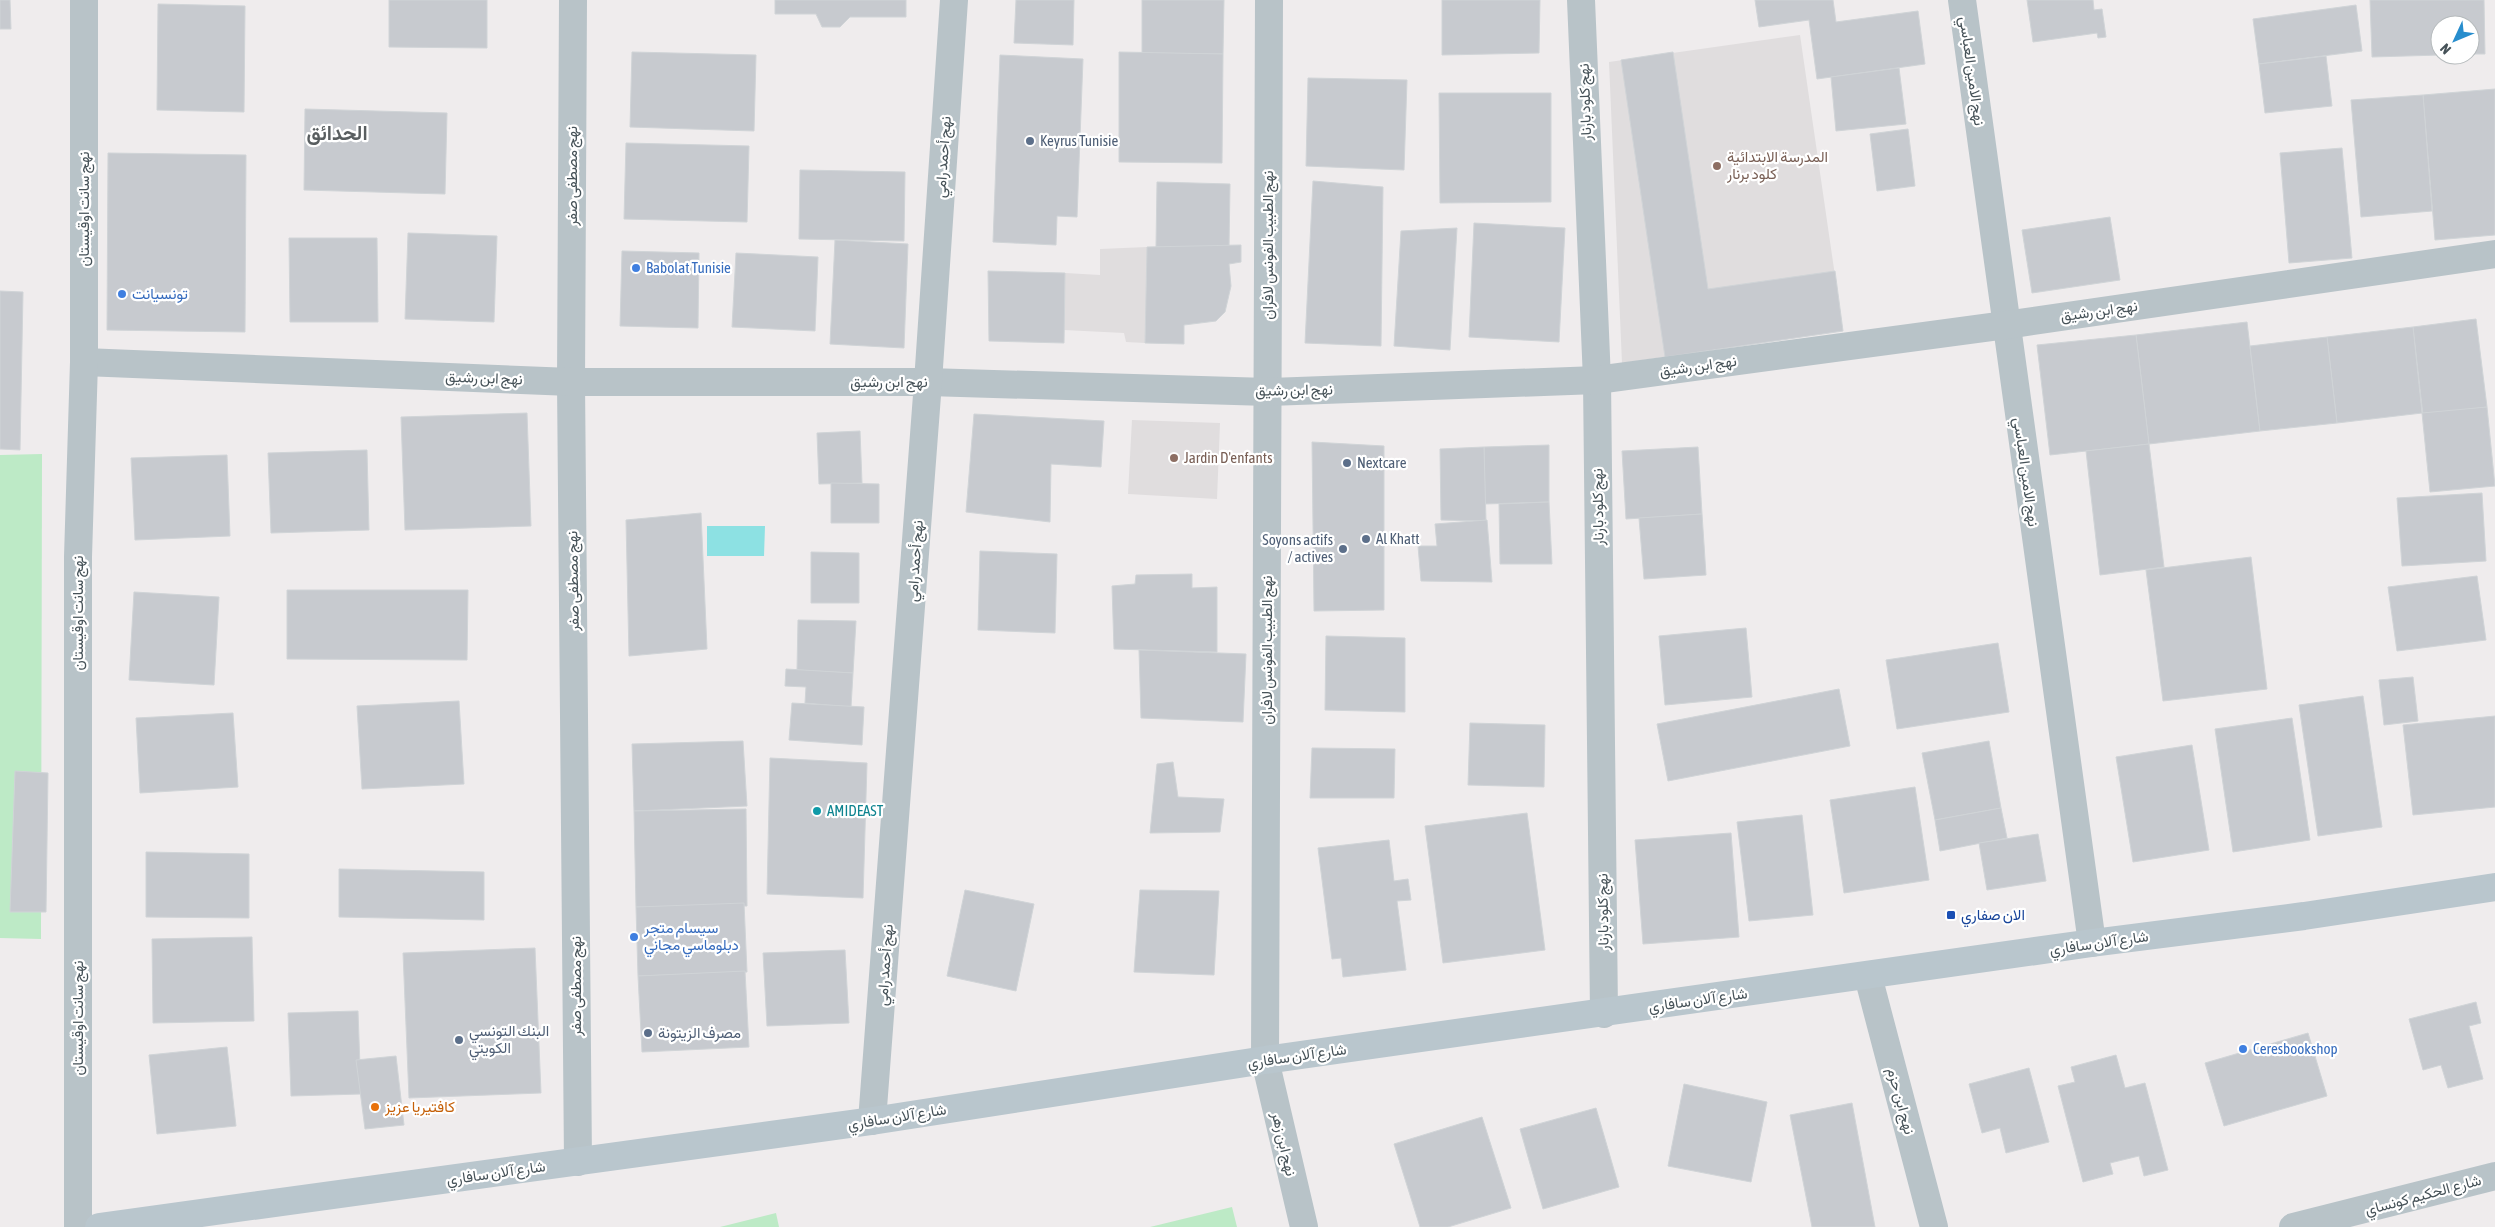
<svg xmlns="http://www.w3.org/2000/svg" width="2495" height="1227" viewBox="0 0 2495 1227" font-family="'Asap Condensed',Vazirmatn,sans-serif">
<style>
.education{fill:#e0ddde}
.green{fill:#bdeac6}
.water{fill:#8de1e3}
.building{fill:#c7cacf;stroke:#d0d4d7}
.lines{fill:none;stroke-linecap:round;stroke-linejoin:round}
.street{stroke:#b8c3c8;stroke-width:28}
.secondary{stroke:#b9c6cd;stroke-width:28}
.service-dot{fill:#5c6f8a;stroke:#fff;stroke-width:2}
.education-dot{fill:#8d6e63;stroke:#fff;stroke-width:2}
.shop-dot{fill:#3f7fe0;stroke:#fff;stroke-width:2}
.culture-dot{fill:#0f9aa8;stroke:#fff;stroke-width:2}
.transit-dot{fill:#1a4fb4;stroke:#fff;stroke-width:2}
.food-dot{fill:#e8710a;stroke:#fff;stroke-width:2}
.labels{text-anchor:middle;stroke-width:4.5;stroke-linejoin:round;paint-order:stroke}
.street-label{font-size:15px;fill:#465258;stroke:#fff}
.service-label{font-size:15px;fill:#4e5e75;stroke:#fff;text-anchor:start}
.education-label{font-size:15px;fill:#785e54;stroke:#fff;text-anchor:start}
.shop-label{font-size:15px;fill:#366cbe;stroke:#fff;text-anchor:start}
.culture-label{font-size:15px;fill:#0d838f;stroke:#fff;text-anchor:start}
.transit-label{font-size:15px;fill:#164399;stroke:#fff;text-anchor:start}
.food-label{font-size:15px;fill:#c56008;stroke:#fff;text-anchor:start}
.district-label{font-size:20px;font-weight:bold;fill:#595e60;stroke:#fff}
</style>
<rect width="100%" height="100%" fill="#efeced"/>
<!-- education -->
<g class="education">
<path d="M 1800,35 L 1843,331 L 1622,363 L 1609,62 Z"/>
<path d="M 1147,247 L 1145,343 L 1126,342 L 1124,333 L 1064,330 L 1065,273 L 1100,275 L 1100,249 Z"/>
<path d="M 1132,420 L 1220,423 L 1217,499 L 1128,494 Z"/>
</g>
<!-- green -->
<g class="green">
<path d="M 42,454 L 41,939 L 0,938 L 0,455 Z"/>
<path d="M 1232,1207 L 1237,1227 L 1150,1227 Z"/>
<path d="M 776,1213 L 779,1227 L 720,1227 Z"/>
</g>
<!-- water -->
<path class="water" d="M 707,526 L 765,526 L 764,556 L 707,556 Z"/>
<!-- building -->
<g class="building">
<path d="M 0,0 L 10,0 L 11,29 L 0,29 Z"/>
<path d="M 389,0 L 487,0 L 487,48 L 389,47 Z"/>
<path d="M 775,0 L 906,0 L 906,17 L 850,17 L 840,27 L 822,27 L 816,14 L 775,14 Z"/>
<path d="M 1016,0 L 1074,0 L 1073,45 L 1014,43 Z"/>
<path d="M 1142,0 L 1224,0 L 1223,54 L 1142,53 Z"/>
<path d="M 1442,0 L 1540,0 L 1539,53 L 1442,55 Z"/>
<path d="M 1755,0 L 1833,0 L 1836,22 L 1918,11 L 1925,64 L 1817,79 L 1809,20 L 1759,27 Z"/>
<path d="M 2027,0 L 2093,0 L 2094,10 L 2102,9 L 2106,37 L 2098,38 L 2097,33 L 2033,42 Z"/>
<path d="M 2370,0 L 2484,0 L 2485,54 L 2470,54 L 2470,25 L 2440,25 L 2440,55 L 2372,57 Z"/>
<path d="M 158,4 L 245,6 L 244,112 L 157,110 Z"/>
<path d="M 2356,5 L 2362,51 L 2259,64 L 2253,19 Z"/>
<path d="M 632,52 L 756,55 L 754,131 L 630,127 Z"/>
<path d="M 1119,52 L 1223,54 L 1222,163 L 1119,162 Z"/>
<path d="M 1673,52 L 1708,289 L 1835,271 L 1843,331 L 1665,357 L 1621,60 Z"/>
<path d="M 1000,55 L 1083,59 L 1077,217 L 1057,216 L 1056,245 L 993,242 Z"/>
<path d="M 2326,56 L 2332,106 L 2265,113 L 2259,64 Z"/>
<path d="M 1899,68 L 1906,124 L 1836,131 L 1831,77 Z"/>
<path d="M 1308,78 L 1407,80 L 1404,170 L 1306,166 Z"/>
<path d="M 2495,89 L 2495,235 L 2435,240 L 2423,95 Z"/>
<path d="M 1439,93 L 1551,93 L 1551,202 L 1440,203 Z"/>
<path d="M 2423,95 L 2432,211 L 2361,217 L 2351,100 Z"/>
<path d="M 305,109 L 447,113 L 445,194 L 304,190 Z"/>
<path d="M 1908,129 L 1915,186 L 1877,191 L 1870,134 Z"/>
<path d="M 626,143 L 749,146 L 747,222 L 624,219 Z"/>
<path d="M 2342,148 L 2352,258 L 2289,263 L 2280,153 Z"/>
<path d="M 108,153 L 246,155 L 245,332 L 107,330 Z"/>
<path d="M 800,170 L 905,172 L 904,241 L 799,239 Z"/>
<path d="M 1313,181 L 1383,187 L 1381,346 L 1305,343 Z"/>
<path d="M 1157,182 L 1230,184 L 1229,249 L 1156,247 Z"/>
<path d="M 2110,217 L 2120,280 L 2032,293 L 2022,230 Z"/>
<path d="M 1474,223 L 1565,228 L 1559,342 L 1469,337 Z"/>
<path d="M 1457,228 L 1450,350 L 1394,346 L 1401,231 Z"/>
<path d="M 408,233 L 497,236 L 494,322 L 405,319 Z"/>
<path d="M 289,238 L 377,238 L 378,322 L 290,322 Z"/>
<path d="M 835,240 L 908,244 L 904,348 L 830,344 Z"/>
<path d="M 1241,245 L 1241,262 L 1229,264 L 1231,286 L 1225,312 L 1216,321 L 1184,325 L 1184,344 L 1145,343 L 1147,247 Z"/>
<path d="M 622,251 L 699,253 L 698,328 L 620,326 Z"/>
<path d="M 736,253 L 818,257 L 815,331 L 732,327 Z"/>
<path d="M 988,271 L 1065,273 L 1064,343 L 989,341 Z"/>
<path d="M 0,291 L 23,292 L 20,450 L 0,449 Z"/>
<path d="M 2476,319 L 2487,407 L 2423,415 L 2413,327 Z"/>
<path d="M 2247,322 L 2260,431 L 2149,444 L 2136,335 Z"/>
<path d="M 2413,327 L 2422,413 L 2337,423 L 2327,337 Z"/>
<path d="M 2136,335 L 2149,444 L 2050,455 L 2037,345 Z"/>
<path d="M 2327,337 L 2337,423 L 2260,431 L 2250,346 Z"/>
<path d="M 2487,407 L 2495,486 L 2430,492 L 2422,413 Z"/>
<path d="M 527,413 L 531,526 L 405,530 L 401,417 Z"/>
<path d="M 974,414 L 1104,421 L 1101,467 L 1051,464 L 1050,522 L 966,512 Z"/>
<path d="M 860,431 L 862,483 L 819,484 L 817,433 Z"/>
<path d="M 1312,442 L 1384,446 L 1384,610 L 1314,611 Z"/>
<path d="M 2149,444 L 2164,567 L 2100,575 L 2086,451 Z"/>
<path d="M 1549,445 L 1549,502 L 1485,504 L 1484,447 Z"/>
<path d="M 1484,447 L 1486,521 L 1441,520 L 1440,449 Z"/>
<path d="M 1698,447 L 1702,514 L 1626,519 L 1622,451 Z"/>
<path d="M 367,450 L 369,530 L 271,533 L 268,453 Z"/>
<path d="M 227,455 L 230,536 L 135,540 L 131,458 Z"/>
<path d="M 831,483 L 879,484 L 879,523 L 831,523 Z"/>
<path d="M 2482,493 L 2486,561 L 2402,566 L 2397,498 Z"/>
<path d="M 1549,502 L 1552,564 L 1500,564 L 1499,504 Z"/>
<path d="M 701,513 L 707,649 L 629,656 L 626,520 Z"/>
<path d="M 1702,514 L 1706,575 L 1644,579 L 1639,518 Z"/>
<path d="M 1487,520 L 1492,582 L 1421,581 L 1418,546 L 1437,546 L 1435,524 Z"/>
<path d="M 980,551 L 1057,554 L 1055,633 L 978,630 Z"/>
<path d="M 811,552 L 859,553 L 859,603 L 811,603 Z"/>
<path d="M 2251,557 L 2267,689 L 2163,701 L 2146,570 Z"/>
<path d="M 1192,574 L 1192,588 L 1217,587 L 1217,652 L 1114,649 L 1112,586 L 1135,584 L 1136,575 Z"/>
<path d="M 2477,576 L 2486,640 L 2397,651 L 2388,587 Z"/>
<path d="M 287,590 L 468,590 L 467,660 L 287,659 Z"/>
<path d="M 134,592 L 219,597 L 214,685 L 129,680 Z"/>
<path d="M 798,620 L 856,621 L 853,673 L 797,670 Z"/>
<path d="M 1746,628 L 1752,697 L 1665,705 L 1659,636 Z"/>
<path d="M 1326,636 L 1405,638 L 1405,712 L 1325,710 Z"/>
<path d="M 1998,643 L 2009,712 L 1897,729 L 1886,660 Z"/>
<path d="M 1139,650 L 1246,654 L 1243,722 L 1141,718 Z"/>
<path d="M 786,669 L 853,673 L 851,707 L 805,703 L 806,687 L 785,686 Z"/>
<path d="M 2413,677 L 2418,721 L 2384,725 L 2379,680 Z"/>
<path d="M 1839,689 L 1850,746 L 1668,781 L 1657,724 Z"/>
<path d="M 2363,696 L 2382,827 L 2318,836 L 2299,705 Z"/>
<path d="M 459,701 L 464,784 L 362,789 L 357,706 Z"/>
<path d="M 792,703 L 864,707 L 862,745 L 789,740 Z"/>
<path d="M 233,713 L 238,787 L 140,793 L 136,718 Z"/>
<path d="M 2495,716 L 2495,807 L 2413,815 L 2403,725 Z"/>
<path d="M 2292,718 L 2310,840 L 2233,852 L 2215,729 Z"/>
<path d="M 1470,723 L 1545,725 L 1544,787 L 1468,785 Z"/>
<path d="M 743,741 L 747,806 L 634,811 L 632,744 Z"/>
<path d="M 1989,741 L 2001,808 L 1935,820 L 1922,753 Z"/>
<path d="M 2192,745 L 2209,850 L 2133,862 L 2116,757 Z"/>
<path d="M 1312,748 L 1395,749 L 1394,798 L 1310,798 Z"/>
<path d="M 770,758 L 867,763 L 863,898 L 767,894 Z"/>
<path d="M 1173,762 L 1178,797 L 1224,799 L 1220,832 L 1150,833 L 1157,764 Z"/>
<path d="M 15,771 L 48,773 L 46,912 L 10,912 Z"/>
<path d="M 1915,787 L 1929,880 L 1844,893 L 1830,800 Z"/>
<path d="M 2001,808 L 2007,838 L 1940,851 L 1935,820 Z"/>
<path d="M 746,809 L 747,906 L 636,907 L 634,811 Z"/>
<path d="M 1527,813 L 1545,950 L 1443,963 L 1425,826 Z"/>
<path d="M 1802,815 L 1813,915 L 1749,921 L 1737,822 Z"/>
<path d="M 1731,833 L 1739,937 L 1643,944 L 1635,840 Z"/>
<path d="M 2038,834 L 2046,881 L 1987,890 L 1979,843 Z"/>
<path d="M 1389,840 L 1394,881 L 1408,879 L 1411,900 L 1397,901 L 1406,970 L 1343,977 L 1341,958 L 1332,959 L 1318,848 Z"/>
<path d="M 146,852 L 249,854 L 249,918 L 146,917 Z"/>
<path d="M 339,869 L 484,872 L 484,920 L 339,917 Z"/>
<path d="M 965,890 L 1034,904 L 1016,991 L 947,976 Z"/>
<path d="M 1140,890 L 1219,891 L 1214,975 L 1134,972 Z"/>
<path d="M 744,903 L 747,972 L 638,976 L 636,907 Z"/>
<path d="M 252,937 L 254,1021 L 153,1023 L 152,939 Z"/>
<path d="M 535,948 L 541,1093 L 409,1098 L 403,953 Z"/>
<path d="M 845,950 L 849,1023 L 767,1026 L 763,953 Z"/>
<path d="M 745,971 L 749,1047 L 642,1052 L 638,976 Z"/>
<path d="M 2476,1002 L 2481,1023 L 2469,1026 L 2483,1079 L 2448,1088 L 2441,1065 L 2423,1070 L 2409,1019 Z"/>
<path d="M 358,1011 L 361,1094 L 291,1096 L 288,1013 Z"/>
<path d="M 2308,1033 L 2327,1096 L 2224,1126 L 2205,1063 Z"/>
<path d="M 227,1047 L 236,1126 L 157,1134 L 149,1055 Z"/>
<path d="M 2116,1055 L 2125,1088 L 2145,1083 L 2168,1170 L 2144,1176 L 2139,1156 L 2110,1163 L 2113,1174 L 2083,1182 L 2058,1086 L 2075,1082 L 2071,1067 Z"/>
<path d="M 396,1056 L 404,1125 L 365,1129 L 356,1060 Z"/>
<path d="M 2029,1068 L 2049,1142 L 2006,1153 L 2000,1128 L 1982,1133 L 1969,1084 Z"/>
<path d="M 1684,1084 L 1767,1102 L 1751,1182 L 1668,1166 Z"/>
<path d="M 1852,1103 L 1875,1227 L 1812,1227 L 1790,1115 Z"/>
<path d="M 1596,1108 L 1619,1187 L 1543,1209 L 1520,1129 Z"/>
<path d="M 1482,1117 L 1511,1208 L 1448,1227 L 1420,1227 L 1394,1144 Z"/>
</g>
<g class="lines">
<!-- street -->
<g class="street">
<path d="M 573,0 L 571,382 L 578,1162"/>
<path d="M 1269,0 L 1265,1060 L 1304,1227"/>
<path d="M 1581,0 L 1597,380 L 1604,1014"/>
<path d="M 1962,0 L 2092,943"/>
<path d="M 84,362 L 571,382 L 928,382 L 1268,392 L 1597,380 L 2006,325 L 2495,254"/>
<path d="M 1868,976 L 1934,1227"/>
<path d="M 872,1121 L 928,382 L 954,0"/>
<path d="M 78,1227 L 78,557 L 84,362 L 84,0"/>
<path d="M 2293,1227 L 2495,1176"/>
</g>
<!-- secondary -->
<path class="secondary" d="M 99,1227 L 872,1121 L 1265,1060 L 2092,943 L 2304,916 L 2495,887"/>
</g>
<!-- markers -->
<g class="service-dot">
<circle cx="1030" cy="141" r="5"/>
<circle cx="1347" cy="463" r="5"/>
<circle cx="1366" cy="539" r="5"/>
<circle cx="1343" cy="549" r="5"/>
<circle cx="648" cy="1033" r="5"/>
<circle cx="459" cy="1040" r="5"/>
</g>
<g class="education-dot">
<circle cx="1717" cy="166" r="5"/>
<circle cx="1174" cy="458" r="5"/>
</g>
<g class="shop-dot">
<circle cx="636" cy="268" r="5"/>
<circle cx="122" cy="294" r="5"/>
<circle cx="634" cy="937" r="5"/>
<circle cx="2243" cy="1049" r="5"/>
</g>
<circle class="culture-dot" cx="817" cy="811" r="5"/>
<rect class="transit-dot" x="1946" y="910" width="10" height="10" rx="2.5"/>
<circle class="food-dot" cx="375" cy="1107" r="5"/>
<g class="labels">
<!-- street labels -->
<g class="street-label">
<text transform="translate(1972 71) rotate(82)" y="5">نهج الامين العباسي</text>
<text transform="translate(1585 102) rotate(-92)" y="5">نهج كلود بارنار</text>
<text transform="translate(943 157) rotate(-86)" y="5">نهج أحمد رامي</text>
<text transform="translate(572 176) rotate(-90)" y="5">نهج مصطفى صفر</text>
<text transform="translate(84 209) rotate(-90)" y="5">نهج سانت اوقيستان</text>
<text transform="translate(1268 245) rotate(-90)" y="5">نهج الطبيب الفونس لافران</text>
<text transform="translate(2099 311) rotate(-8)" y="5">نهج ابن رشيق</text>
<text transform="translate(1698 366) rotate(-8)" y="5">نهج ابن رشيق</text>
<text transform="translate(484 378) rotate(2)" y="5">نهج ابن رشيق</text>
<text x="889" y="387">نهج ابن رشيق</text>
<text transform="translate(1294 390) rotate(-1)" y="5">نهج ابن رشيق</text>
<text transform="translate(2026 472) rotate(82)" y="5">نهج الامين العباسي</text>
<text transform="translate(1598 507) rotate(-91)" y="5">نهج كلود بارنار</text>
<text transform="translate(915 561) rotate(-86)" y="5">نهج أحمد رامي</text>
<text transform="translate(573 581) rotate(-91)" y="5">نهج مصطفى صفر</text>
<text transform="translate(78 613) rotate(-90)" y="5">نهج سانت اوقيستان</text>
<text transform="translate(1267 650) rotate(-90)" y="5">نهج الطبيب الفونس لافران</text>
<text transform="translate(1603 912) rotate(-91)" y="5">نهج كلود بارنار</text>
<text transform="translate(2099 943) rotate(-8)" y="5">شارع آلان سافاري</text>
<text transform="translate(885 965) rotate(-86)" y="5">نهج أحمد رامي</text>
<text transform="translate(576 986) rotate(-90)" y="5">نهج مصطفى صفر</text>
<text transform="translate(1698 1000) rotate(-8)" y="5">شارع آلان سافاري</text>
<text transform="translate(78 1018) rotate(-90)" y="5">نهج سانت اوقيستان</text>
<text transform="translate(1297 1056) rotate(-8)" y="5">شارع آلان سافاري</text>
<text transform="translate(1901 1101) rotate(75)" y="5">نهج ابن حزم</text>
<text transform="translate(897 1117) rotate(-9)" y="5">شارع آلان سافاري</text>
<text transform="translate(1284 1144) rotate(77)" y="5">نهج ابن زهر</text>
<text transform="translate(496 1173) rotate(-8)" y="5">شارع آلان سافاري</text>
<text transform="translate(2423 1195) rotate(-15)" y="5">شارع الحكيم كونساي</text>
</g>
<!-- service labels -->
<g class="service-label">
<text x="1040" y="146">Keyrus Tunisie</text>
<text x="1357" y="468">Nextcare</text>
<text x="1376" y="544">Al Khatt</text>
<text x="1333" y="545" text-anchor="end">Soyons actifs<tspan x="1333" dy="17">/ actives</tspan></text>
<text x="469" y="1036">البنك التونسي<tspan x="469" dy="17">الكويتي</tspan></text>
<text x="658" y="1038">مصرف الزيتونة</text>
</g>
<!-- education labels -->
<g class="education-label">
<text x="1727" y="162">المدرسة الابتدائية<tspan x="1727" dy="17">كلود برنار</tspan></text>
<text x="1184" y="463">Jardin D'enfants</text>
</g>
<!-- shop labels -->
<g class="shop-label">
<text x="646" y="273">Babolat Tunisie</text>
<text x="132" y="299">تونسيانت</text>
<text x="644" y="933">سيسام متجر<tspan x="644" dy="17">دبلوماسي مجاني</tspan></text>
<text x="2253" y="1054">Ceresbookshop</text>
</g>
<!-- culture labels -->
<g class="culture-label">
<text x="827" y="816">AMIDEAST</text>
</g>
<!-- transit labels -->
<g class="transit-label">
<text x="1961" y="920">الان صفاري</text>
</g>
<!-- food labels -->
<g class="food-label">
<text x="385" y="1112">كافتيريا عزيز</text>
</g>
<!-- district labels -->
<g class="district-label">
<text x="337" y="140">الحدائق</text>
</g>
</g>
<!-- north arrow -->
<g transform="translate(2455 40) rotate(226)"><circle r="24" fill="#ffffff" stroke="#b5babc"/>
<path d="M0-4L9 19L0 12L-9 19Z" fill="#278dcd"/>
<text y="-8" font-size="14" font-weight="bold" text-anchor="middle" fill="#465258">N</text>
</g>
</svg>
